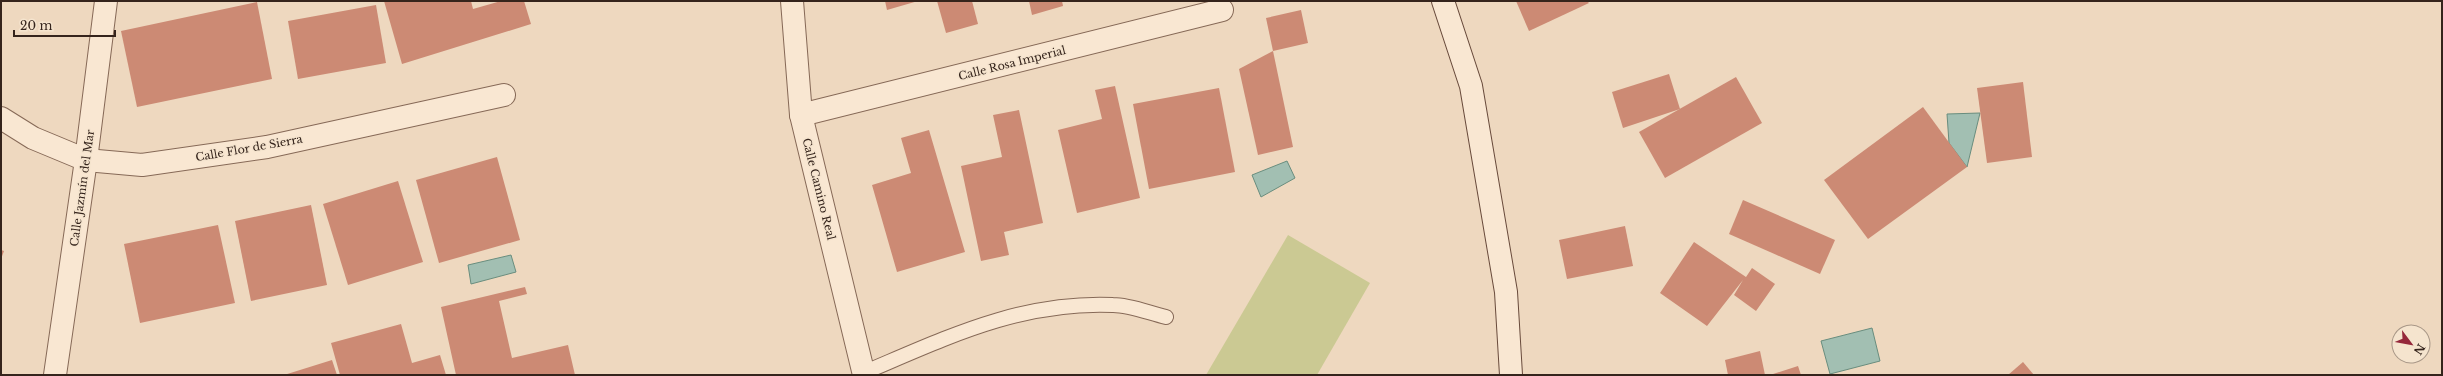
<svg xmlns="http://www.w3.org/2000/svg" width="2443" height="376" viewBox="0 0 2443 376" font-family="'Libre Baskerville',serif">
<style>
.green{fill:#cbc993}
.water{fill:#a2bfb2;stroke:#698d7e}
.building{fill:#cc8a74}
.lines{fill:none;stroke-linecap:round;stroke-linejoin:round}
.lane-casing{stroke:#866957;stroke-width:16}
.street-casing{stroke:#866957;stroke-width:24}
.secondary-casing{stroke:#684a3b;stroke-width:24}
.lane{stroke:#f9e7d2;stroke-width:14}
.street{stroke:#f9e7d2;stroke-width:22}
.secondary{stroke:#f9e7d2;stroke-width:22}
.labels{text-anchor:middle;stroke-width:3;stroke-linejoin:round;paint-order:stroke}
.street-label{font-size:11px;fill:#35241c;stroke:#f5e4ce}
</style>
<rect width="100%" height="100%" fill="#eed8bf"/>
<!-- green -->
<path class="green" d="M 1288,235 L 1370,283 L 1317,375 L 1206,375 Z"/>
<!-- water -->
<g class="water">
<path d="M 1980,113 L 1967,167 L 1949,143 L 1947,114 Z"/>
<path d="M 1287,161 L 1295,178 L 1261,197 L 1252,175 Z"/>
<path d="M 511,255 L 516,272 L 471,284 L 468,265 Z"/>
<path d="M 1872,328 L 1880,361 L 1830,374 L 1821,341 Z"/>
</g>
<!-- building -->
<g class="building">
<path d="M 384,1 L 471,1 L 473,9 L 501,1 L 524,1 L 531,24 L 402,64 Z"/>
<path d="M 885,1 L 918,1 L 887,10 Z"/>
<path d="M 937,1 L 972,1 L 978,24 L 946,33 Z"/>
<path d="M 1029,1 L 1062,1 L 1063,6 L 1032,15 Z"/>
<path d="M 1516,1 L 1587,1 L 1589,3 L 1529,31 Z"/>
<path d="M 257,2 L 272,79 L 137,107 L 121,31 Z"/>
<path d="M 376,5 L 386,63 L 298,79 L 288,21 Z"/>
<path d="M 1301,10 L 1308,43 L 1273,51 L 1266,18 Z"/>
<path d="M 1273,51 L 1293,147 L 1258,155 L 1239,69 Z"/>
<path d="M 1669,74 L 1680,109 L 1623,128 L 1612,92 Z"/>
<path d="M 1736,77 L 1762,123 L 1665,178 L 1639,132 Z"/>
<path d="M 2023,82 L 2032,157 L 1987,163 L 1977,88 Z"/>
<path d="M 1115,86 L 1140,198 L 1077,213 L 1058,130 L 1102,119 L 1095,90 Z"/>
<path d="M 1219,88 L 1235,172 L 1149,189 L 1133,104 Z"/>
<path d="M 1923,107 L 1967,167 L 1868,239 L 1824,180 Z"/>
<path d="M 1019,110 L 1043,223 L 1004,232 L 1009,255 L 981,261 L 961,166 L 1002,157 L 993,115 Z"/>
<path d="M 929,130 L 965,252 L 897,272 L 872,185 L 911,173 L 901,138 Z"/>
<path d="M 497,157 L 520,240 L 439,263 L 416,180 Z"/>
<path d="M 398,181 L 423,262 L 348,285 L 323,204 Z"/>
<path d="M 1743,200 L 1835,240 L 1820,274 L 1729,234 Z"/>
<path d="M 311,205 L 327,285 L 251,301 L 235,221 Z"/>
<path d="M 218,225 L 235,303 L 140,323 L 124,244 Z"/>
<path d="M 1625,226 L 1633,266 L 1567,279 L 1559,240 Z"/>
<path d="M 1694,242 L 1746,277 L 1752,268 L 1775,284 L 1756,311 L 1734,295 L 1743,280 L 1707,326 L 1660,293 Z"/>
<path d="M 1,250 L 4,251 L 1,259 Z"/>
<path d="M 525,287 L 527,294 L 499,301 L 512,358 L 568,345 L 575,375 L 456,375 L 441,307 Z"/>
<path d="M 401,324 L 412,363 L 440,355 L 446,375 L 340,375 L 331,343 Z"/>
<path d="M 1760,351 L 1765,375 L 1728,375 L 1725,360 Z"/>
<path d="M 332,360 L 337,375 L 284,375 Z"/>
<path d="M 2023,362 L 2034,375 L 2008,375 Z"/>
<path d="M 1798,366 L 1801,375 L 1770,375 Z"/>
</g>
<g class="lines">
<defs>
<path id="lane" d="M 863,373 C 946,338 1020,301 1113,305 C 1130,305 1149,313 1166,317"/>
<g id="street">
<path d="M 792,1 L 801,115 L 864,375"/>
<path d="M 801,115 L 1222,10"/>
<path d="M 1,118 L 33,138 L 86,160 L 142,165 L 267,147 L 504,95"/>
<path d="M 55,375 L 86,160 L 106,1"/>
</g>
<path id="secondary" d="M 1443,1 L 1471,86 L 1506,292 L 1511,375"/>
</defs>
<!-- lane casing -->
<use href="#lane" class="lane-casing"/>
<!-- street casing -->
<use href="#street" class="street-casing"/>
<!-- secondary casing -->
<use href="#secondary" class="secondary-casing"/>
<!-- lane -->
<use href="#lane" class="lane"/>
<!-- street -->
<use href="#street" class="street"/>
<!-- secondary -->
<use href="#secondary" class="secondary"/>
</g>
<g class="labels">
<!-- street labels -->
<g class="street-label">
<text transform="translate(1012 63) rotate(-14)" y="4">Calle Rosa Imperial</text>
<text transform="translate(249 148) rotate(-10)" y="4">Calle Flor de Sierra</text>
<text transform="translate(82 188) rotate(-82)" y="4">Calle Jazmín del Mar</text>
<text transform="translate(819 189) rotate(76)" y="4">Calle Camino Real</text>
</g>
</g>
<!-- border -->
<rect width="2443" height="376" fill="none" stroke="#35241c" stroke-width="4"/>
<!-- north arrow -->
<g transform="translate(2411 344) rotate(122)"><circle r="19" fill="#f5e4ce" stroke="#a89787"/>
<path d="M0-3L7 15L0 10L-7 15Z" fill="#95273a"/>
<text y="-6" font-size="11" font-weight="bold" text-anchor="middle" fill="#35241c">N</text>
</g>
<!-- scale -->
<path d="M14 30v6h101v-6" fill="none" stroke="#35241c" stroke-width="2"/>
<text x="20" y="30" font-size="12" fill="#35241c" stroke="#f5e4ce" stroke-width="3" paint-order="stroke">20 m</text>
</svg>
